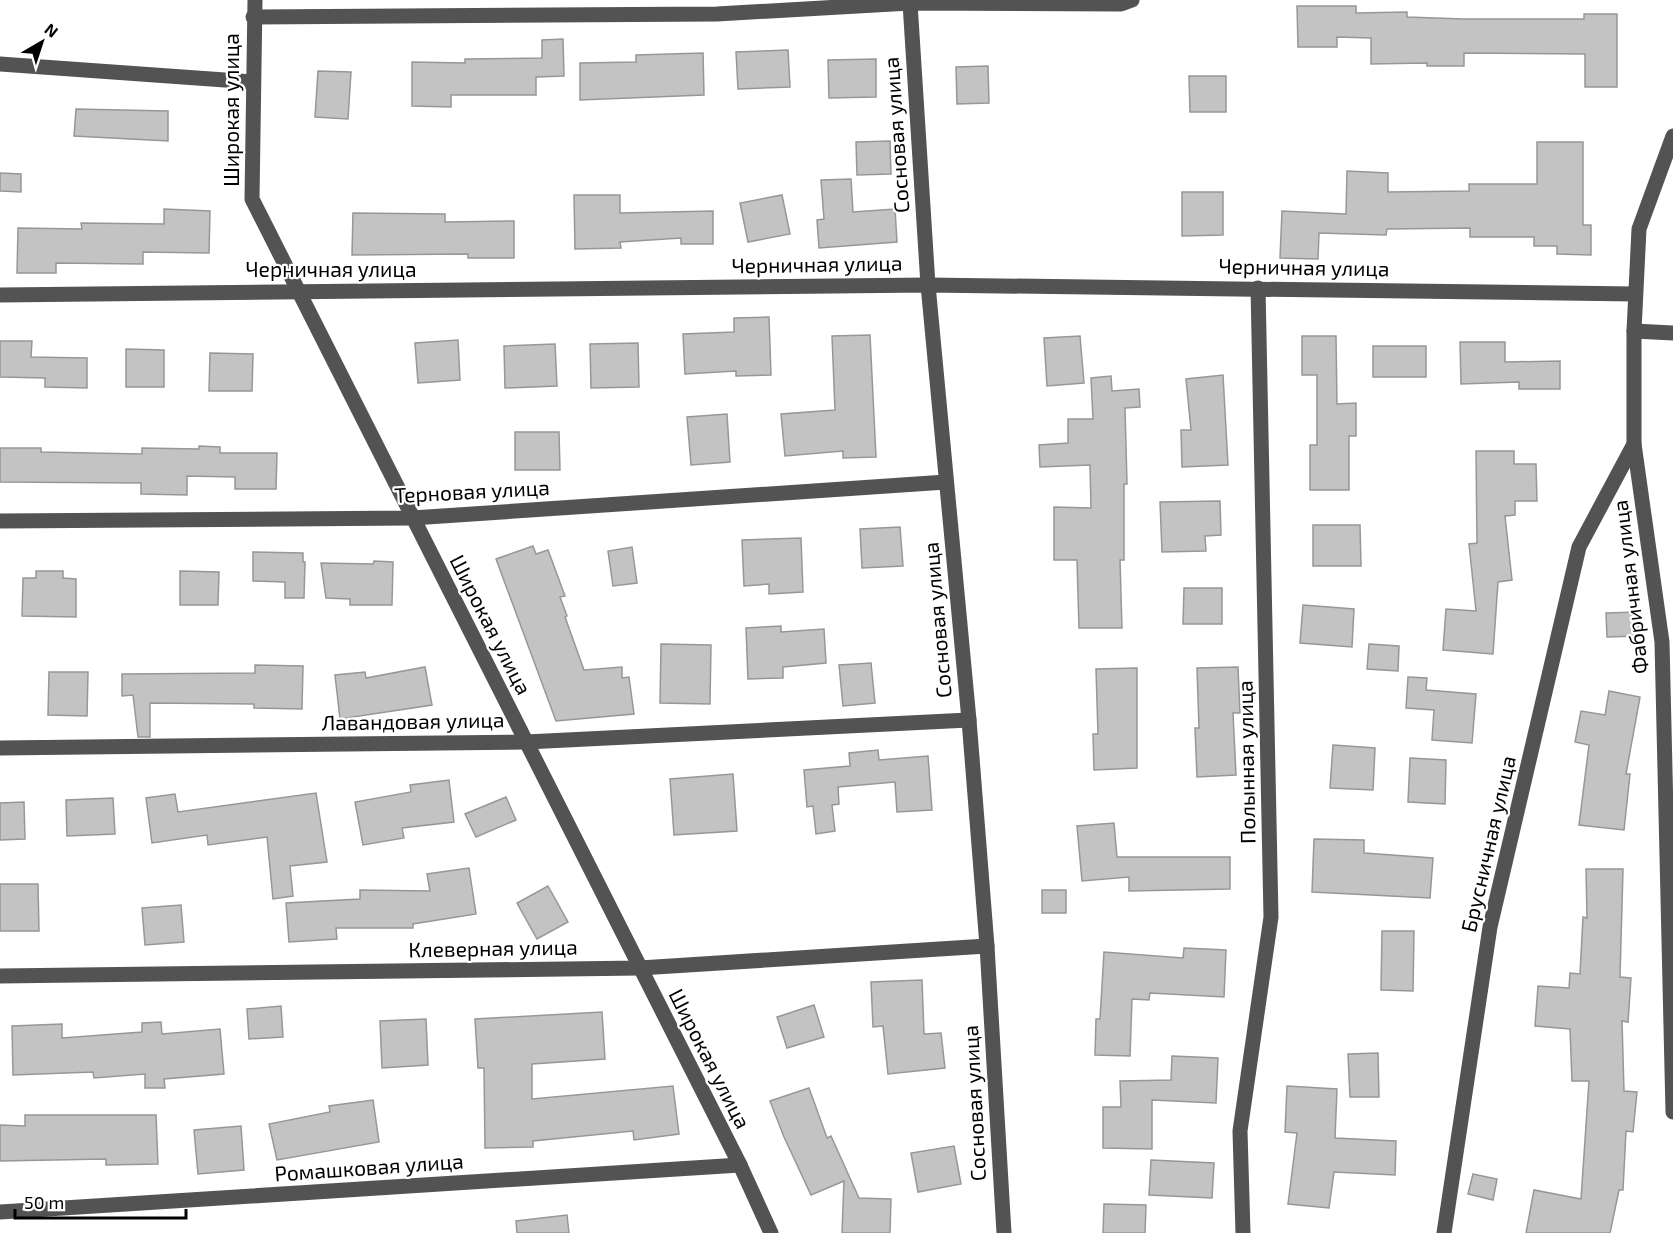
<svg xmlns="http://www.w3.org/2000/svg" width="1673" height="1233" viewBox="0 0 1673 1233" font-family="'Exo 2',sans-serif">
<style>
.building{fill:#c3c3c3;stroke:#979797;stroke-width:1.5}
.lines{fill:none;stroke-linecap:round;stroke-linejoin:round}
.minor{stroke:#535353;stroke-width:15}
.labels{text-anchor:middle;stroke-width:4.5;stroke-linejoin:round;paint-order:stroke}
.street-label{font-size:21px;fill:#000;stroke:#fff}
</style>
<rect width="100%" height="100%" fill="#fff"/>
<!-- building -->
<g class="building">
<path d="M 1297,6 L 1356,6 L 1356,13 L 1407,12 L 1407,17 L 1464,19 L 1584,19 L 1584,14 L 1617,14 L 1617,87 L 1585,87 L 1585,54 L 1464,53 L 1464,66 L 1427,66 L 1427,63 L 1371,64 L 1371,38 L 1337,37 L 1337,47 L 1298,47 Z"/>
<path d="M 563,39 L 564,76 L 536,77 L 536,95 L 451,95 L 451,107 L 412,106 L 412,62 L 465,63 L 465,59 L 542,58 L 542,40 Z"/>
<path d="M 788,50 L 790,87 L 738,89 L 736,52 Z"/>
<path d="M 703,53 L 704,95 L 580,100 L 580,63 L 636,62 L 636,55 Z"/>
<path d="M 876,59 L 876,97 L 829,98 L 828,60 Z"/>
<path d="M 988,66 L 989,103 L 957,104 L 956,67 Z"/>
<path d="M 318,71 L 351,72 L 348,119 L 315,117 Z"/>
<path d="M 1189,76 L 1226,76 L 1226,112 L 1190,112 Z"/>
<path d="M 76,109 L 168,111 L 168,141 L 74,136 Z"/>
<path d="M 890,141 L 891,174 L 857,175 L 856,142 Z"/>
<path d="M 1537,142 L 1583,142 L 1583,225 L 1591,225 L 1591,255 L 1557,254 L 1557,246 L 1534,246 L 1534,237 L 1470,237 L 1470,228 L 1387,229 L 1386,235 L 1319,233 L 1318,259 L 1280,258 L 1282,211 L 1346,214 L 1347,171 L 1388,173 L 1388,192 L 1469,191 L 1469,184 L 1537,184 Z"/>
<path d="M 0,173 L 21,174 L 21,192 L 0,191 Z"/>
<path d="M 851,179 L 853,212 L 895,209 L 897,242 L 819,248 L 817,220 L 824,219 L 821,180 Z"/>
<path d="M 1182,192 L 1223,192 L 1223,235 L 1182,236 Z"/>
<path d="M 574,195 L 620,195 L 620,213 L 713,211 L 713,244 L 681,244 L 681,238 L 620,242 L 621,248 L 575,249 Z"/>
<path d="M 782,195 L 790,234 L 748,242 L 740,203 Z"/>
<path d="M 164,209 L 210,211 L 209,253 L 143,252 L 143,264 L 56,263 L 56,273 L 17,273 L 18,228 L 82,229 L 81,223 L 164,224 Z"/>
<path d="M 353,213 L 445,214 L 445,222 L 514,221 L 514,258 L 468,258 L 468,254 L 352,255 Z"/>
<path d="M 769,317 L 771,375 L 736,376 L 736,371 L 685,374 L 683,334 L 734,332 L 734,318 Z"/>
<path d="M 870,335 L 876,457 L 843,458 L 843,451 L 785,456 L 781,414 L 835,410 L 832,336 Z"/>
<path d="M 1080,336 L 1084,383 L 1047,386 L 1044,338 Z"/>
<path d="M 1302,336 L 1336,336 L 1337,404 L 1356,403 L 1356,436 L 1349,436 L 1349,490 L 1310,490 L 1310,445 L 1317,445 L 1317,375 L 1302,375 Z"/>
<path d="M 458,340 L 460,380 L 418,383 L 415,343 Z"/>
<path d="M 0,341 L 32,341 L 31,357 L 87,358 L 87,388 L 45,387 L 45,378 L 0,377 Z"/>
<path d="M 1460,342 L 1505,342 L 1505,362 L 1560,361 L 1560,389 L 1519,389 L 1519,382 L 1461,384 Z"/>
<path d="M 638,343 L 639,387 L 591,388 L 590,344 Z"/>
<path d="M 555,344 L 557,386 L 505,388 L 504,346 Z"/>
<rect x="1373" y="346" width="53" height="31"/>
<path d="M 126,349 L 164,350 L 164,387 L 126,387 Z"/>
<path d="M 210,353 L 253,354 L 252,391 L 209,391 Z"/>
<path d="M 1223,375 L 1228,465 L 1182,467 L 1181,430 L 1191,430 L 1186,379 Z"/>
<path d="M 1111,376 L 1112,391 L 1139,389 L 1140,407 L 1125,408 L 1127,484 L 1124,484 L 1124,560 L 1120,560 L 1122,628 L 1079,628 L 1077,560 L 1054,560 L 1054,507 L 1091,508 L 1090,465 L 1040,467 L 1039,445 L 1068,443 L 1068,419 L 1093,419 L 1091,378 Z"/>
<path d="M 727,414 L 730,462 L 691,465 L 687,417 Z"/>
<path d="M 515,432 L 559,432 L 560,470 L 515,470 Z"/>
<path d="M 199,446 L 220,447 L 220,453 L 277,453 L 276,489 L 235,489 L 235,477 L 187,476 L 187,495 L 141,494 L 141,483 L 0,482 L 0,448 L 41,448 L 41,452 L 142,454 L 142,448 L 199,449 Z"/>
<path d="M 1476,451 L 1514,451 L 1514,464 L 1536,464 L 1537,501 L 1515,501 L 1515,515 L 1505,516 L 1512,580 L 1498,582 L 1493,654 L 1443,650 L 1446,609 L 1476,611 L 1469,544 L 1477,543 Z"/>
<path d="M 1220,501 L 1221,535 L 1205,536 L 1206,551 L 1162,552 L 1160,502 Z"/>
<path d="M 1313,525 L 1360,525 L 1361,566 L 1313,566 Z"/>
<path d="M 900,527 L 903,566 L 862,568 L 860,529 Z"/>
<path d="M 801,538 L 803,592 L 769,594 L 769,584 L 744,586 L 742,540 Z"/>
<path d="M 533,546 L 536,554 L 548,550 L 565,596 L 560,597 L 567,616 L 565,617 L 584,670 L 622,667 L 622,678 L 629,677 L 634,714 L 556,721 L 496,559 Z"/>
<path d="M 632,547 L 637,583 L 613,586 L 608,551 Z"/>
<path d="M 253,552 L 303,553 L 303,562 L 305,562 L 304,598 L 285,598 L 285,582 L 253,581 Z"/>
<path d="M 374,561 L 393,562 L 392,605 L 350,605 L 350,599 L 326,598 L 321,563 L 373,564 Z"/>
<path d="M 36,571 L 63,571 L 63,578 L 76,579 L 76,617 L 22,616 L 23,578 L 36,578 Z"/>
<path d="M 180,571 L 219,572 L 218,605 L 180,605 Z"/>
<path d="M 1184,588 L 1222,588 L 1222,624 L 1183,624 Z"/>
<path d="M 1303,605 L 1354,609 L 1352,647 L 1300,643 Z"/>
<path d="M 1638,612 L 1639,636 L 1607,637 L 1606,613 Z"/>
<path d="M 781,626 L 781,632 L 824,629 L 826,663 L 783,667 L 783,678 L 748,679 L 746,628 Z"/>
<path d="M 661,644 L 711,645 L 710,704 L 660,703 Z"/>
<path d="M 1369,644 L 1399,646 L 1398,671 L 1367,669 Z"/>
<path d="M 871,663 L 875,703 L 843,706 L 839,665 Z"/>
<path d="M 255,665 L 303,666 L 302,709 L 254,708 L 254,704 L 150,703 L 150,737 L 138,737 L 133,695 L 122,696 L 122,674 L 255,673 Z"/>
<path d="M 425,667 L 432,705 L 340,719 L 335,675 L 365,672 L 366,678 Z"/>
<path d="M 1238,667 L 1240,713 L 1233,713 L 1236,775 L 1197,777 L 1195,728 L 1199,728 L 1197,668 Z"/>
<path d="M 1137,668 L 1137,768 L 1094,770 L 1093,734 L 1098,734 L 1096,669 Z"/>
<path d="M 49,672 L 88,672 L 87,716 L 48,715 Z"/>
<path d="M 1408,677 L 1427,678 L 1426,690 L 1476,694 L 1472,743 L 1432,740 L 1434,710 L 1406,708 Z"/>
<path d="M 1609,691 L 1640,697 L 1626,774 L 1630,774 L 1624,830 L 1579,825 L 1589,745 L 1575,742 L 1581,711 L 1605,715 Z"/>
<path d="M 1333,745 L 1375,748 L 1373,790 L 1330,788 Z"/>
<path d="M 878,750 L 879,760 L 928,756 L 932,810 L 897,812 L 895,782 L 838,787 L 839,804 L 832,805 L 835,831 L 816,834 L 813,806 L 807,807 L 804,770 L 850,766 L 849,753 Z"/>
<path d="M 1410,758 L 1446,760 L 1445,804 L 1408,802 Z"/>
<path d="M 733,774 L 737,831 L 674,835 L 670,779 Z"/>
<path d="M 449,780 L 454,822 L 402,828 L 404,838 L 363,845 L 355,802 L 411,792 L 410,785 Z"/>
<path d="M 316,793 L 327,862 L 290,866 L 293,896 L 273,899 L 267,837 L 208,845 L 207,835 L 152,843 L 146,798 L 175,794 L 178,812 Z"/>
<path d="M 506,797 L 516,820 L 476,837 L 465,814 Z"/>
<path d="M 113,798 L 115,834 L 67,836 L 66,800 Z"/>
<path d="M 24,802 L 25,839 L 0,840 L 0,803 Z"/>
<path d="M 1114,823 L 1117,857 L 1230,857 L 1230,889 L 1129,891 L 1129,877 L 1082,881 L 1077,826 Z"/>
<path d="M 1314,839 L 1364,840 L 1364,853 L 1433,858 L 1430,898 L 1312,892 Z"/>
<path d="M 469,868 L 476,914 L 413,924 L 413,928 L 336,928 L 337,939 L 289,942 L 286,903 L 360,899 L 360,890 L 430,891 L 427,874 Z"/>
<path d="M 1586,869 L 1623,869 L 1620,977 L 1631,978 L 1628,1022 L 1622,1021 L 1624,1091 L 1637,1092 L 1633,1132 L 1626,1131 L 1623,1190 L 1619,1190 L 1610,1233 L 1526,1233 L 1534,1190 L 1581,1199 L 1589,1081 L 1572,1081 L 1570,1029 L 1535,1026 L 1538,986 L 1569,988 L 1570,973 L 1580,974 L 1583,917 L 1587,918 Z"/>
<path d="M 0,884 L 38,884 L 39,931 L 0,931 Z"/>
<path d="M 548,886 L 568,922 L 537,939 L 517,903 Z"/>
<rect x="1042" y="890" width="24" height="23"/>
<path d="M 181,905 L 184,942 L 145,945 L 142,908 Z"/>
<path d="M 1382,931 L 1414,931 L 1413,991 L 1381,990 Z"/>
<path d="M 1184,948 L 1226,950 L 1224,997 L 1150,993 L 1149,1000 L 1132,999 L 1130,1056 L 1095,1055 L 1096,1019 L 1100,1019 L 1104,952 L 1183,958 Z"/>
<path d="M 922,980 L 924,1034 L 941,1033 L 945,1068 L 888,1074 L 883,1026 L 873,1027 L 871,982 Z"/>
<path d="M 814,1005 L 824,1037 L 787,1048 L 777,1017 Z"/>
<path d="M 281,1006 L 283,1037 L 249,1039 L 247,1009 Z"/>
<path d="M 602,1012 L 605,1059 L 532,1064 L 532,1099 L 673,1086 L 679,1134 L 634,1140 L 633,1131 L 533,1141 L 533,1147 L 485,1148 L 484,1068 L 478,1068 L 475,1019 Z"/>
<path d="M 426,1019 L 428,1065 L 382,1068 L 380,1021 Z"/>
<path d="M 161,1022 L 162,1034 L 220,1029 L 224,1074 L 164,1079 L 165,1088 L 145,1088 L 145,1074 L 94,1078 L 93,1072 L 13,1075 L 12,1026 L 62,1024 L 62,1038 L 142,1032 L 142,1023 Z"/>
<path d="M 1378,1053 L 1379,1097 L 1350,1097 L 1348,1054 Z"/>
<path d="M 1172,1056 L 1218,1058 L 1216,1103 L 1152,1100 L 1152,1149 L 1103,1148 L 1103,1107 L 1121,1107 L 1120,1081 L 1171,1080 Z"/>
<path d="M 1287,1086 L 1337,1089 L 1335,1138 L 1396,1141 L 1395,1175 L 1334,1172 L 1329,1208 L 1288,1204 L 1297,1133 L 1285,1132 Z"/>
<path d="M 809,1088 L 827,1138 L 831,1136 L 859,1198 L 891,1199 L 890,1233 L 842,1233 L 844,1181 L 811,1195 L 784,1137 L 770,1101 Z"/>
<path d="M 373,1100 L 379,1142 L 277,1160 L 269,1124 L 330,1112 L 329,1106 Z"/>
<path d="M 25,1115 L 156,1115 L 158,1164 L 106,1165 L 106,1159 L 0,1161 L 0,1125 L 25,1126 Z"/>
<path d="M 241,1126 L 244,1170 L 198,1174 L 194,1130 Z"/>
<path d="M 954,1146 L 961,1184 L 918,1192 L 911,1153 Z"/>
<path d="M 1151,1160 L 1214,1163 L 1212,1198 L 1149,1195 Z"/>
<path d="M 1473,1174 L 1497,1179 L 1493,1200 L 1468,1194 Z"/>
<path d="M 1104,1204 L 1146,1205 L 1145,1233 L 1103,1233 Z"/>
<path d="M 567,1215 L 569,1233 L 517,1233 L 516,1221 Z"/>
</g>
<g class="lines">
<!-- minor -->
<g class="minor">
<path d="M 255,0 L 252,199 L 740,1165 L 771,1233"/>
<path d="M 910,3 L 928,285 L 969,720 L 987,946 L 1004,1233"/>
<path d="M 253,17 L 717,14 L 910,3 L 1121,4 L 1132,0"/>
<path d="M 0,64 L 253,82"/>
<path d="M 1673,136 L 1639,229 L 1634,331 L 1634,444 L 1662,642 L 1673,1112"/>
<path d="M 0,295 L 928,285 L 1635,294"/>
<path d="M 1634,331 L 1673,333"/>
<path d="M 0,521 L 412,518 L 946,482"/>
<path d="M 0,748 L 526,742 L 969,720"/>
<path d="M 0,976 L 640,968 L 987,946"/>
<path d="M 0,1212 L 740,1165"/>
<path d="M 1243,1233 L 1240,1131 L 1271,917 L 1258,288"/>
<path d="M 1444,1233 L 1490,927 L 1579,547 L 1634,444"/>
</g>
</g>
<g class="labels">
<!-- street labels -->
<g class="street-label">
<text transform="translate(232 110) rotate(-90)" y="7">Широкая улица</text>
<text transform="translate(897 135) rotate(-94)" y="7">Сосновая улица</text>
<text transform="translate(817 265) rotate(-1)" y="7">Черничная улица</text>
<text transform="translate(1304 268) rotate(1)" y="7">Черничная улица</text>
<text x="331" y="277">Черничная улица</text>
<text transform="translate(472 492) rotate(-3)" y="7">Терновая улица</text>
<text transform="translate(1631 587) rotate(-97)" y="7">Фабричная улица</text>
<text transform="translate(938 620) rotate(-95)" y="7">Сосновая улица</text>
<text transform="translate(490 625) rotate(63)" y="7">Широкая улица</text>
<text transform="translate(413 722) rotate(-1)" y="7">Лавандовая улица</text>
<text transform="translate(1247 762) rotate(-91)" y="7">Полынная улица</text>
<text transform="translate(1489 844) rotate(-77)" y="7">Брусничная улица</text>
<text transform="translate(493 949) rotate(-1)" y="7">Клеверная улица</text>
<text transform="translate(709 1059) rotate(63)" y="7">Широкая улица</text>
<text transform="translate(975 1103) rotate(-93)" y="7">Сосновая улица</text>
<text transform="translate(369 1168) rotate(-4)" y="7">Ромашковая улица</text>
</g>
</g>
<!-- north arrow -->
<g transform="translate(42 42) rotate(39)" stroke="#ffffff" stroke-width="4.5" paint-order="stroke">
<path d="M0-4.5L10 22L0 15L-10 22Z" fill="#000000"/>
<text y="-9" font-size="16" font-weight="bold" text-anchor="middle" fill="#000000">N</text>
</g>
<!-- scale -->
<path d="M15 1209v9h171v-9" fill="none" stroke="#000000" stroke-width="3"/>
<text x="24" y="1209" font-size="18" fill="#000000" stroke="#ffffff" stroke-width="4.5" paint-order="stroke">50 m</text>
</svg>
